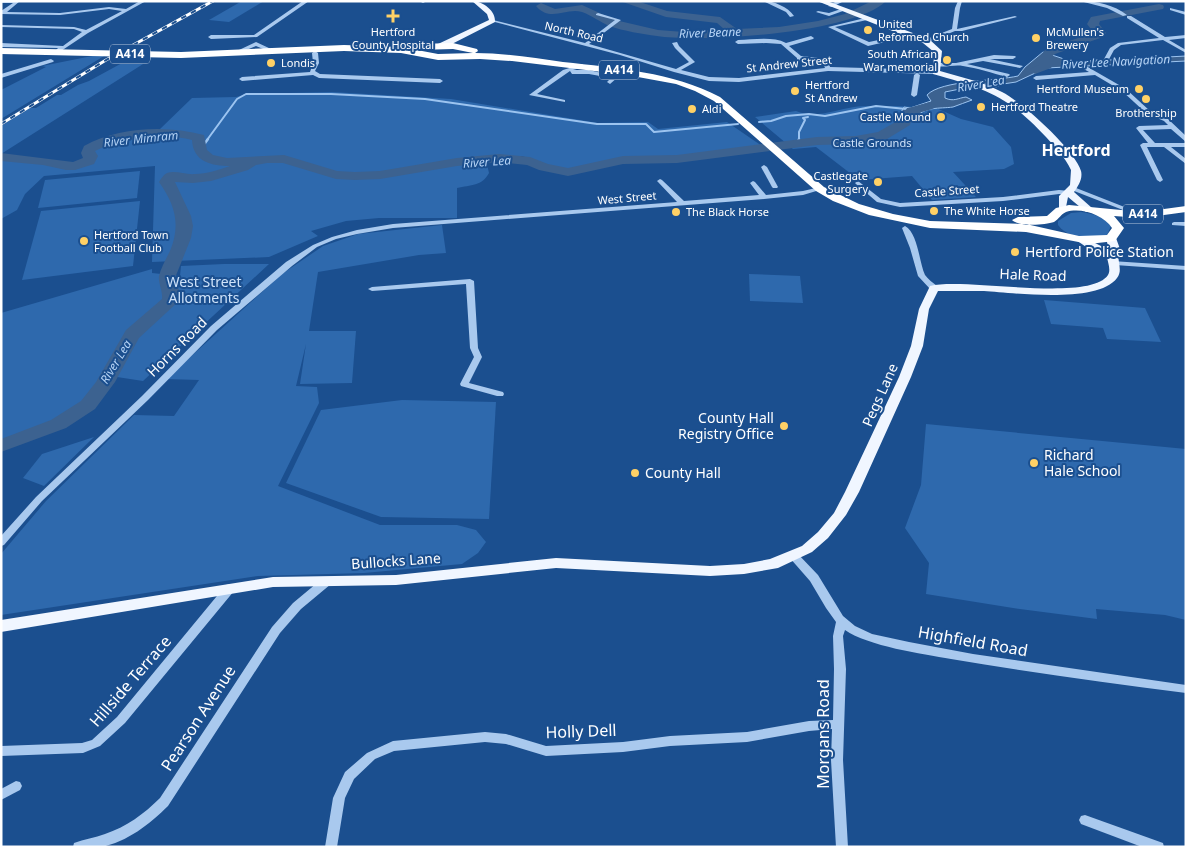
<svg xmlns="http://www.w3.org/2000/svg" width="1187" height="848" viewBox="0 0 1187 848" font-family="'Noto Sans',sans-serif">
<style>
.green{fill:#2e69ad}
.water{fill:#3c6290;stroke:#9cc4f0}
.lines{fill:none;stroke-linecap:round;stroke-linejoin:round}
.stream-far1{stroke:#9cc4f0;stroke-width:2}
.stream{stroke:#9cc4f0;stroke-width:2.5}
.river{fill:#3c6290;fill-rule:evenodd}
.minor{fill:#a9c9ee;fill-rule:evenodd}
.major{fill:#f0f6ff;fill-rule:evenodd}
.highway{fill:#fff;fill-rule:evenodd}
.rail-casing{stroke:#fff;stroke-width:3}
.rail{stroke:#1b4f8f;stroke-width:2;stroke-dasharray:5.5;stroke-linecap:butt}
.poi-dot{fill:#ffd166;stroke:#1b4f8f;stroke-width:2}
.labels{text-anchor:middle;stroke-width:4;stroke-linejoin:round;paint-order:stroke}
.far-poi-label{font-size:11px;fill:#fff;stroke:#1b4f8f;text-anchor:start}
.far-street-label{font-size:11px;fill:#fff;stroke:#1b4f8f}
.far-park-label{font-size:11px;fill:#cfe3fa;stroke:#1b4f8f}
.far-water-label{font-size:12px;font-style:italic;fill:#b5d3f5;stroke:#1b4f8f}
.shield{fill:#1b4f8f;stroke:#bbcadd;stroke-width:1}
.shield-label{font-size:12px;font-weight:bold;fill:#fff}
.poi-label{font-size:14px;fill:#fff;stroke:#1b4f8f;text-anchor:start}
.street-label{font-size:14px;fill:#fff;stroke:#1b4f8f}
.park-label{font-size:14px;fill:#cfe3fa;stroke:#1b4f8f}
.far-district-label{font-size:16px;font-weight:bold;fill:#fff;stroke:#1b4f8f}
.near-street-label{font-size:16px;fill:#fff;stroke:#1b4f8f}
</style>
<rect width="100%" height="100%" fill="#1b4f8f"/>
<!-- green -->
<g class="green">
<path d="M 242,1 L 264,1 L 229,22 L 209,20 Z"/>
<path d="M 92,56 L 104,56 L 1,119 L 1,90 L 46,67 L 42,66 Z"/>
<path d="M 135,56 L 150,57 L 151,59 L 1,154 L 1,126 L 30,108 L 36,108 L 57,95 L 61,95 L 78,85 L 89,81 Z"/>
<path d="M 332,92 L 451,99 L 598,123 L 648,122 L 658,129 L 727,122 L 762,146 L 678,156 L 620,158 L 568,169 L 552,167 L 522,156 L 494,156 L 486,160 L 489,173 C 482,186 471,185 457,188 L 457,218 L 379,218 L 346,221 L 311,231 L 318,236 L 269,257 L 152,262 L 155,166 L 44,176 L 25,194 L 17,210 L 1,219 L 1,159 L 26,158 L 68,165 L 81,162 L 88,156 L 89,149 L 99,143 L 159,130 L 192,98 L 236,97 L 246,94 Z"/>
<path d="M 896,106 L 936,108 L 961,119 L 993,127 L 1011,147 L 1014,164 L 1004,169 L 953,172 L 976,197 L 932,200 L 912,176 L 859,180 L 816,147 L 793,149 L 755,117 L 796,111 C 815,119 834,110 854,107 C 867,105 882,107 896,106 Z"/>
<path d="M 140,171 L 137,198 L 38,208 L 45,180 Z"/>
<path d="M 140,201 L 133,266 L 22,280 L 41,211 Z"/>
<path d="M 1081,212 C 1094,214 1103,216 1111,226 L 1107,235 C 1090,238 1069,240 1058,225 L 1058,221 L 1071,213 Z"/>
<path d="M 442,225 L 446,253 L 419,255 L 318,272 L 309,331 L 356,331 L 352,383 L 300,384 L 306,344 L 296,386 L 317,387 L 319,403 L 278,486 L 380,525 L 457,525 L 476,530 L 486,542 L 478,553 L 462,564 L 364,573 L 258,576 L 1,615 L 1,554 L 46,501 L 134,415 L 174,416 L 199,380 L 166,379 L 282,274 L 323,246 L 358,234 Z"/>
<path d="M 224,264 L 269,264 L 143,381 L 117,377 L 96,403 L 1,444 L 1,313 L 152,269 L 152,273 L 180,276 L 181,266 Z"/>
<path d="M 749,274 L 800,276 L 803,303 L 750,301 Z"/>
<path d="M 1044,300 L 1145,308 L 1161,342 L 1107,339 L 1103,328 L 1051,324 Z"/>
<path d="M 402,400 L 496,402 L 489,519 L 381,517 L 286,483 L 321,410 Z"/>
<path d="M 926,424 L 1186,449 L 1186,620 L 1165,615 L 1096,609 L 1097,619 L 1013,608 L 926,594 L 929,563 L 905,528 L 921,485 Z"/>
<path d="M 94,437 L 44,486 L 23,478 L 42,454 Z"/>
</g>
<!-- water -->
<path class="water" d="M 1043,52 L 1073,62 L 1186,56 L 1186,61 L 1046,68 L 1016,82 L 1003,84 L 996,87 L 985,84 L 945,92 L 945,98 C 954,102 958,98 966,97 L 972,100 C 966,102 959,105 953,107 C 939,109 925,106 915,118 L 900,114 L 904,107 L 910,108 L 931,101 L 927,95 C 941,80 997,81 1018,76 L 1025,67 Z"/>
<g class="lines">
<!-- stream-far1 -->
<g class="stream-far1">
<path d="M 759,122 L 771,121 L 786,116 L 809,114 L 825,116 L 876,106 L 906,109"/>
<path d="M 207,140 L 237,99 L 246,94 L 331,94 L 425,99 L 597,124 L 646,124 L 654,132 L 738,124"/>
<path d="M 799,140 L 799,132 L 805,120 L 803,118 L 808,117"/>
</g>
<!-- stream -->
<g class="stream">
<path d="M 797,143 L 799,139"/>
<path d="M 200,150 L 208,139"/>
</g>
<!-- river -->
<g class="river">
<path d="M 620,1 L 637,1 L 667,11 L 720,17 L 737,29 L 779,27 L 818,21 L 845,14 L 872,1 L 886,1 C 855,33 701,43 657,36 C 642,34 624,31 609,26 C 600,22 591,15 582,12 C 566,7 551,23 536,6 L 541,3 L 555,9 L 582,5 L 615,20 L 658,30 L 684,32 L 724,29 L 717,23 L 666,17 Z"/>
<path d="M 1159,4 L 1163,5 L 1164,7 L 1163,9 L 1100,21 L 1099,24 L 1106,33 L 1103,37 L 1055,54 L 1049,59 L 1053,65 L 1051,68 L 1035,74 L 1029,70 L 1040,64 L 1037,59 L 1047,48 L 1094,33 L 1087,24 L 1091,17 Z"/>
<path d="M 930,102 L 937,106 C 931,112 918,110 913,117 C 911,119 911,122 910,125 L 887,139 L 856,144 L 817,145 L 677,163 L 623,164 L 568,176 L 539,170 L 527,165 L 499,162 L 457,166 L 380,179 L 355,180 L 336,179 L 283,163 L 267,163 L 256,165 L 248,170 L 211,181 L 193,183 L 175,182 L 191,216 L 193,226 L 191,238 L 175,278 L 180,293 L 179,301 L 139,338 L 115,382 L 95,409 L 66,428 L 1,452 L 1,439 L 51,420 L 81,401 L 96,382 L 126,330 L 162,299 C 163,291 158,283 159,276 C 161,268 166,259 170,251 C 181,224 175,205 159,182 C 161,179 163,175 167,173 C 175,170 186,175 195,174 C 207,174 218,170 230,166 C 212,166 193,162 192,140 C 166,133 120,138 95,151 L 98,156 L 94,164 L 75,170 L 66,170 L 43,165 L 1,161 L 1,153 L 73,162 L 83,158 L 81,153 L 84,146 C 119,127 166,125 204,135 L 207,150 L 213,155 L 227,158 L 284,155 L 337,171 L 355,172 L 380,171 L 457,158 L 499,154 L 530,157 L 548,164 L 568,168 L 623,156 L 677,155 L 817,137 L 856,136 L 878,132 L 899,120 L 901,113 L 908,108 Z"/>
</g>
<!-- minor -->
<g class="minor">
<path d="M 1,1 L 20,1 L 7,12 L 60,13 L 109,7 L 126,9 L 140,1 L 146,1 L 88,33 L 58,53 L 55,51 L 58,48 L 1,47 L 1,43 L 63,46 L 82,32 L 74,29 L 1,27 L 1,25 L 74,27 L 86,30 L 122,11 L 109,9 L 60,15 L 1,14 L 1,11 L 13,3 L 1,3 Z"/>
<path d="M 303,1 L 309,1 L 257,37 L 211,39 L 208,37 L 211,35 L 254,35 Z"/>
<path d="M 419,1 L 425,1 L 425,2 L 423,3 Z"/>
<path d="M 763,1 C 774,1 788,7 794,16 L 790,17 L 786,12 Z"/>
<path d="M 837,1 L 844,1 L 832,7 L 828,6 Z"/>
<path d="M 958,1 L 962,1 L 960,8 L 957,29 L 1015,16 L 1017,17 L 962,31 L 955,31 L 928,42 L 924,42 L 924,40 L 952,29 L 955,8 Z"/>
<path d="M 1080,1 C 1097,1 1114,5 1127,15 L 1123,16 L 1107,8 Z"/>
<path d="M 1170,8 L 1186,12 L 1186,15 L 1170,10 Z"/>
<path d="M 841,9 L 843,10 L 843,11 L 829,16 L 816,12 L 818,11 L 829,13 Z"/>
<path d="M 598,13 L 621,20 L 589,44 L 676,69 L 689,62 L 675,48 L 672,43 L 677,42 L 679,46 L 695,62 L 681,70 L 709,77 L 739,78 L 825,68 L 822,61 L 802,60 L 801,62 L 797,62 L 797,58 L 781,44 L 766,43 L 738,44 L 735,42 L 738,40 C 753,40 772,36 786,43 L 811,36 L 814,38 L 813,39 L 789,46 L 801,56 L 828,59 L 830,67 L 936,70 L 939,72 L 936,74 L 828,71 L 739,82 L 709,81 L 674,72 L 620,55 L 491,21 L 493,20 L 585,43 L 615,20 L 596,15 L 596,14 Z"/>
<path d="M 1127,16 L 1131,16 L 1165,37 L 1186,35 L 1186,38 L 1169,40 L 1186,50 L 1186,53 L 1163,40 L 1121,45 L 1114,50 L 1108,61 L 1084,63 L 1086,66 L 1126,89 L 1150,111 L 1168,119 L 1186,136 L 1186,142 L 1171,129 L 1143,130 L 1155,143 L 1186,143 L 1186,147 L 1171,147 L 1186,159 L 1186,164 L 1164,147 L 1147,147 L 1163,180 L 1160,182 L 1157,180 L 1140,145 L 1143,143 L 1148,143 L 1136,128 L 1139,126 L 1168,125 L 1164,121 L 1146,113 L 1122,91 L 1095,75 L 1036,80 L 1033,78 L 1036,76 L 1089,72 L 1082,68 L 1077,62 L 1078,61 L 1104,59 L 1110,48 L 1118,43 L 1159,38 L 1127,18 Z"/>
<path d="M 865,18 L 867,19 L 867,20 L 835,27 L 869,42 L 912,33 L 915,35 L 868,46 L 828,27 Z"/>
<path d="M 256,42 L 271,49 L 268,51 L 256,46 L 244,51 L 239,50 Z"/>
<path d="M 315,51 L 318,53 L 319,63 L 315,71 L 320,74 L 440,79 L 443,81 L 440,83 L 319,78 L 313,75 L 242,81 L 239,79 L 242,77 L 310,72 L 313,63 L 312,53 Z"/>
<path d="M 994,55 L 1015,56 L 1016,57 L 1013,59 L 990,59 L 1023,66 L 1020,68 L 983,61 L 967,64 L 1009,74 L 1010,75 L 1007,77 C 992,73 977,68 963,66 C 953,64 943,69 934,65 L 937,63 L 956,63 Z"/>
<path d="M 51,59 L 54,61 L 53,62 L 1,78 L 1,74 Z"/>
<path d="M 582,64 L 585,66 L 584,67 L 573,70 L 589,70 L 618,77 L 610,84 L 607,82 L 611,78 L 589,74 L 572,74 L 570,71 L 537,94 L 565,100 L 565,102 L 529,95 L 563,70 Z"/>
<path d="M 917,73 L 920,75 L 917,95 L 914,97 L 911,95 L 914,75 Z"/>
<path d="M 764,165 L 767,167 L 778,187 L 777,188 L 773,188 L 772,187 L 761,167 Z"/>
<path d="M 660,179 L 662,180 L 684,201 L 759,195 L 750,183 L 753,181 L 755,182 L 766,195 L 803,191 L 820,187 L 823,189 L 803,195 L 764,199 L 393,228 L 357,234 L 336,239 L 317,247 L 292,266 L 217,330 L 148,400 L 42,501 L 4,545 L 1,546 L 1,536 L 36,497 L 142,396 L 211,326 L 286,262 L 313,245 L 332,237 L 357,230 L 393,224 L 677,202 L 658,182 L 657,181 Z"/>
<path d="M 858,181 L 881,199 L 900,203 L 1003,197 L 1059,190 L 1069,191 L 1072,193 L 1069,195 L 1059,194 L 1003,201 L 900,207 L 877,202 L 856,184 L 855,183 Z"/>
<path d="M 1071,186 L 1127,208 L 1128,209 L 1125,211 L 1123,210 L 1069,189 L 1069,187 Z"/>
<path d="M 1174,222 L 1186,222 L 1186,226 L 1172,225 L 1172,223 Z"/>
<path d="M 905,226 C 918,233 919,262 925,275 C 928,279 933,283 937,286 L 937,290 L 931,290 L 918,276 L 910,248 L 902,228 Z"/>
<path d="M 1112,261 L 1186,266 L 1186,270 L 1115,265 L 1112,265 Z"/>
<path d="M 470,279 L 474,281 L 478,348 L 482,357 L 469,383 L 503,392 L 504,394 L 503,396 L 497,396 L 461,386 L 460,384 L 474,357 L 470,348 L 466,284 L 372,291 L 368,289 L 372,287 Z"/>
<path d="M 793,552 L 797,553 L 818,575 L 843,616 L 855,626 L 872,634 L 909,642 L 973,654 L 1186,685 L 1186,693 C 1107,683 1029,672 951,659 C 922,654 868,646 845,630 L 843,636 L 846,669 L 843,760 L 848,847 L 836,847 L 831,760 L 832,729 L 809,731 L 747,742 L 670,746 L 623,752 L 546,756 L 506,744 L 485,742 L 394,751 L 375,759 L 354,779 L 345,798 L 337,847 L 325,847 L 333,798 L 345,772 L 367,753 L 393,741 L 485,732 L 506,734 L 546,746 L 623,742 L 670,736 L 747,732 L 809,721 L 833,720 L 834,669 L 833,636 L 836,622 L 826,608 L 810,581 L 789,557 L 788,555 L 789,553 Z"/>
<path d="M 327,577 L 331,578 L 332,581 L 331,584 L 301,609 L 280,633 L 168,806 C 150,824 127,842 101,847 C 92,848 82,847 73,847 L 74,843 C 84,839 95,838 105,834 C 126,827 144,814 160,798 L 272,627 L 293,603 L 323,578 Z"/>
<path d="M 230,584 L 234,585 L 235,588 L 234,591 L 125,723 L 100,746 L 83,753 L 1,756 L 1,746 L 82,743 L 92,740 L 117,717 L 226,585 Z"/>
<path d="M 16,781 L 20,782 L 22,786 L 20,790 L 1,800 L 1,789 Z"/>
<path d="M 1085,815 L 1163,843 L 1164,847 L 1142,847 L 1081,824 L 1079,820 L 1081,816 Z"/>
</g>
<!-- major -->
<g class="major">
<path d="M 472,1 C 483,1 496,11 495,22 L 444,48 L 438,48 L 438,44 L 489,20 L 487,14 Z"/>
<path d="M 817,1 L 827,1 L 929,39 L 942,51 L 940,71 C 961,77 983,82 1002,92 C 1022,102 1075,150 1081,171 C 1083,179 1078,186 1074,192 L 1092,208 L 1092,212 L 1086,212 L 1068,197 L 1065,212 L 1059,212 L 1059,196 L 1070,185 L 1071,170 C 1065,157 1055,147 1046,137 C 1007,95 986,89 933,74 L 934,52 L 923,43 Z"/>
<path d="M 1111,235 L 1116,238 L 1120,249 C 1115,259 1124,269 1117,278 C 1098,304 1014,293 984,291 C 968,291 953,291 938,291 L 929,309 L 923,346 L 911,377 L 859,492 L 846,515 L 828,538 L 812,552 L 778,568 L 744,574 L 710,576 L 556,568 L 396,585 L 273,587 L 1,632 L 1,620 L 273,577 L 396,575 L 556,558 L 710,566 L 744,564 L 770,559 L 802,546 L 818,532 L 834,513 L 845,492 L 899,377 L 911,346 L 919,309 L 930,286 C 965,277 1089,303 1108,275 C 1111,270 1108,263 1107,257 L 1092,251 L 1076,240 L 1077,238 L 1085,238 L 1109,250 L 1106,238 Z"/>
</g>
<!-- highway -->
<path class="highway" d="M 453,43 L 477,49 L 478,51 L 475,53 C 504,53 534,58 563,62 C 617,68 672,72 720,97 L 824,187 L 859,204 L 893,214 L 930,221 L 1026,224 L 1079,236 L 1107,235 L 1112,228 C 1104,215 1081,207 1066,212 C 1061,214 1059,219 1054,222 C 1045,225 1019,227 1012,220 L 1018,217 L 1047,216 L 1056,208 L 1069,205 L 1142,212 L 1186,206 L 1186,212 L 1142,218 L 1114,216 L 1124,228 L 1115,241 L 1089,244 L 1026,232 L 930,228 L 869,215 L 833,201 L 816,191 L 714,101 L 695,91 L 676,84 L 627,75 L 512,61 L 480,59 L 438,60 L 401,53 L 344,51 L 181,58 L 1,54 L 1,48 L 181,52 L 344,45 L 401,47 L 438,54 L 473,53 L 453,49 L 418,50 L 414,47 L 418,44 Z"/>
<defs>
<path id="rail" d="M 1,124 L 106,60 L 213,1"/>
</defs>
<!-- rail casing -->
<use href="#rail" class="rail-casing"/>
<!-- rail -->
<use href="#rail" class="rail"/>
</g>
<!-- markers -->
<g class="poi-dot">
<path d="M390.5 8.5h5v5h5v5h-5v5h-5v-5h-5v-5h5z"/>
<circle cx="868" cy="30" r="5"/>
<circle cx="1036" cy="38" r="5"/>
<circle cx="947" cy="60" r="5"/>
<circle cx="271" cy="63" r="5"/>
<circle cx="1139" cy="89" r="5"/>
<circle cx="795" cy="91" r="5"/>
<circle cx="1146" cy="99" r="5"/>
<circle cx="981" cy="107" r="5"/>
<circle cx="692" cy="109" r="5"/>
<circle cx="941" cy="117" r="5"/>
<circle cx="878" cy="182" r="5"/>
<circle cx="934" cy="211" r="5"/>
<circle cx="676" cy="212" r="5"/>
<circle cx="84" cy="241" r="5"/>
<circle cx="1015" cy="252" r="5"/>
<circle cx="784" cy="426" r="5"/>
<circle cx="1034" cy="463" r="5"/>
<circle cx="635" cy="473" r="5"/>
</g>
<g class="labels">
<!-- far-poi labels -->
<g class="far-poi-label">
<text x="878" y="28">United<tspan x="878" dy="13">Reformed Church</tspan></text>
<text x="393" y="36" text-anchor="middle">Hertford<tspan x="393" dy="13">County Hospital</tspan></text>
<text x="1046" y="36">McMullen's<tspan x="1046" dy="13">Brewery</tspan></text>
<text x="937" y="58" text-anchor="end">South African<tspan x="937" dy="13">War memorial</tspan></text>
<text x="281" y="67">Londis</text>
<text x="805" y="89">Hertford<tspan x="805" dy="13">St Andrew</tspan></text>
<text x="1129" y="93" text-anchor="end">Hertford Museum</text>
<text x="991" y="111">Hertford Theatre</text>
<text x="702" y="113">Aldi</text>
<text x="1146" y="117" text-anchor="middle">Brothership</text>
<text x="931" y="121" text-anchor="end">Castle Mound</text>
<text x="868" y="180" text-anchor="end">Castlegate<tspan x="868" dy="13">Surgery</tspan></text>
<text x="944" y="215">The White Horse</text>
<text x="686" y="216">The Black Horse</text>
<text x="94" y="239">Hertford Town<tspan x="94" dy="13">Football Club</tspan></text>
</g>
<!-- far-street labels -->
<g class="far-street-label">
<text transform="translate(574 32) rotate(13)" y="4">North Road</text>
<text transform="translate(789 64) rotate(-6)" y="4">St Andrew Street</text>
<text transform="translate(947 191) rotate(-4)" y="4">Castle Street</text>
<text transform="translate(627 198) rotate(-5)" y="4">West Street</text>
</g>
<!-- far-park labels -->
<g class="far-park-label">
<text x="872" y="147">Castle Grounds</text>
</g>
<!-- far-water labels -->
<g class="far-water-label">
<text transform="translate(710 33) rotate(-2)" y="4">River Beane</text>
<text transform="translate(1116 62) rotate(-3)" y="4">River Lee Navigation</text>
<text transform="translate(981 84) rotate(-10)" y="4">River Lea</text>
<text transform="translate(141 139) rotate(-6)" y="4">River Mimram</text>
<text transform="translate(487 162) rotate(-4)" y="4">River Lea</text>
<text transform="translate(116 362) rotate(-59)" y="4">River Lea</text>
</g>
<!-- shield labels -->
<g class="shield">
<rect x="110" y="44.5" width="40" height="19" rx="4"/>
<rect x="599" y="60.5" width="40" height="19" rx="4"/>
<rect x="1123" y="204.5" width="40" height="19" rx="4"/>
</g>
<g class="shield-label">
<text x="130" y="58">A414</text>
<text x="619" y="74">A414</text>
<text x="1143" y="218">A414</text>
</g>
<!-- poi labels -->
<g class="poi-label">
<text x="1025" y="257">Hertford Police Station</text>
<text x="774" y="423" text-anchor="end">County Hall<tspan x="774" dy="16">Registry Office</tspan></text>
<text x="1044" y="460">Richard<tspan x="1044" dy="16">Hale School</tspan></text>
<text x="645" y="478">County Hall</text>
</g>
<!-- street labels -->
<g class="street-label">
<text transform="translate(1033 275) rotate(2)" y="5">Hale Road</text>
<text transform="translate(177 347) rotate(-45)" y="5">Horns Road</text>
<text transform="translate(880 395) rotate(-66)" y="5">Pegs Lane</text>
<text transform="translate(396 561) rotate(-4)" y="5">Bullocks Lane</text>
</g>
<!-- park labels -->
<g class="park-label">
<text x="204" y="287">West Street<tspan x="204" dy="16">Allotments</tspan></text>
</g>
<!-- far-district labels -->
<g class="far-district-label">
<text x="1076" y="156">Hertford</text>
</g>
<!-- near-street labels -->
<g class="near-street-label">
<text transform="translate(973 641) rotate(10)" y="6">Highfield Road</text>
<text transform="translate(130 681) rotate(-49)" y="6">Hillside Terrace</text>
<text transform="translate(198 718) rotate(-57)" y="6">Pearson Avenue</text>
<text transform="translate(581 731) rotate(-2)" y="6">Holly Dell</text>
<text transform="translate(823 734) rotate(-90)" y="6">Morgans Road</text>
</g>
</g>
<!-- border -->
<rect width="1187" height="848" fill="none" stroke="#ffffff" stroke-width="5"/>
</svg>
